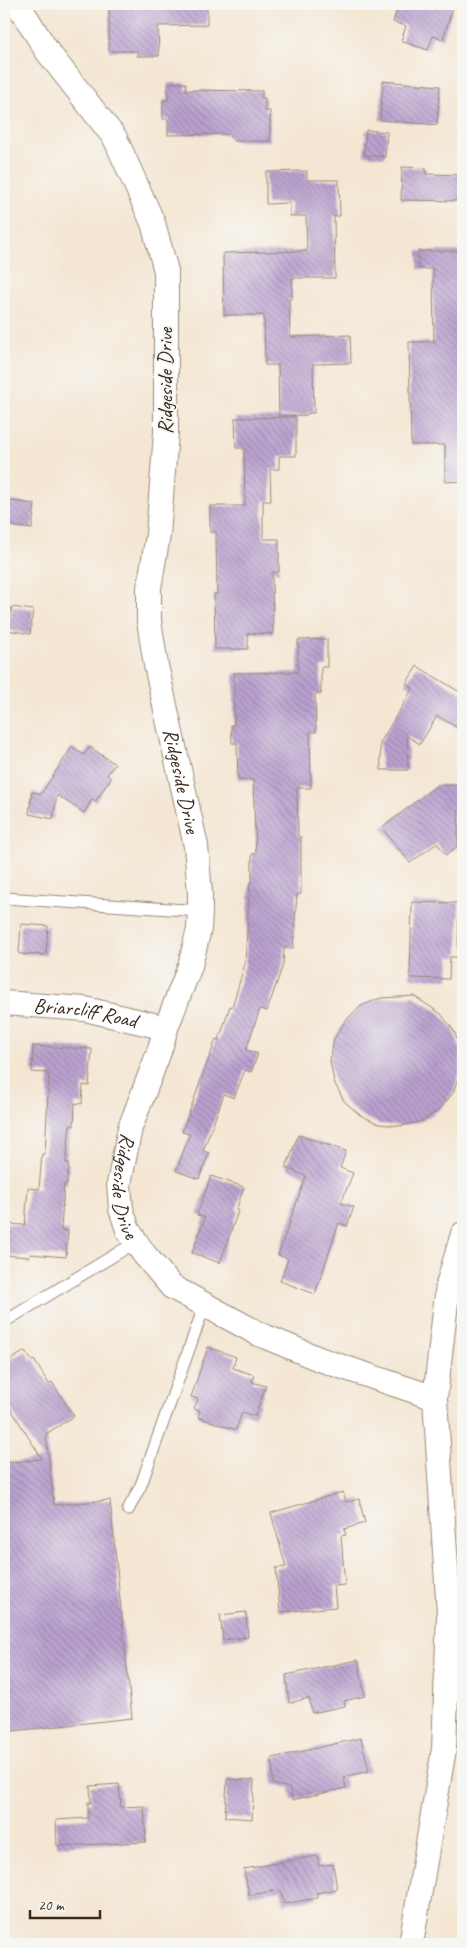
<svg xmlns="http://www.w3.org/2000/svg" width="467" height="1948" viewBox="0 0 467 1948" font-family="Caveat,sans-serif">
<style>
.building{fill:url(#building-back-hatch)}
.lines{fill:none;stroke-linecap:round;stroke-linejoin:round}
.lane-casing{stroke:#988878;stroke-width:13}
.street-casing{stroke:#988878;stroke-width:26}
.lane{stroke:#fff;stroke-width:11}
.street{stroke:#fff;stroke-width:24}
.labels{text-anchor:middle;stroke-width:4;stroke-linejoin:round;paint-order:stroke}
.street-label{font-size:21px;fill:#3b2a1e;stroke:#f6f6f2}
</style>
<defs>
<pattern id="building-back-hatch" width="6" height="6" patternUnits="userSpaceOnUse" patternTransform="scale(1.25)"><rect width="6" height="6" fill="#baa2d0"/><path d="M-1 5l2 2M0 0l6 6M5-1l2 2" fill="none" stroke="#9884a8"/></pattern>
</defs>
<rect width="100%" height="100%" fill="#f6f6f2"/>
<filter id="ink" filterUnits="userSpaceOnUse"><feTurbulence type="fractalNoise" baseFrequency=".02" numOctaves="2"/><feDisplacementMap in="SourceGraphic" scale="10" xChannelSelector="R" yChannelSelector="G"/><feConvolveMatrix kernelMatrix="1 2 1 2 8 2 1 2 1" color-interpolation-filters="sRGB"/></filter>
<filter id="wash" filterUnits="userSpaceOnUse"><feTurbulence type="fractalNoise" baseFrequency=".0096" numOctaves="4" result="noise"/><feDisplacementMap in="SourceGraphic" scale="20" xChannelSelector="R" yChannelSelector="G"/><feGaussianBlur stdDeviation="1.12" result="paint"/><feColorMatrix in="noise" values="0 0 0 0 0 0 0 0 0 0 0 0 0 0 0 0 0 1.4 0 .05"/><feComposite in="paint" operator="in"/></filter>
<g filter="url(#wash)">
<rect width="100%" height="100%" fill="#f4e6d3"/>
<g id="blocks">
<!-- building -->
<g class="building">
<path d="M 109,4 L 207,4 L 207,25 L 158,26 L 159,56 L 137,56 L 137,51 L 109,51 Z"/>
<path d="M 399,4 L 454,4 L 443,39 L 433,36 L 428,50 L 401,41 L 406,26 L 393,22 Z"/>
<path d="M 383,81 L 440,86 L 437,125 L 380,120 Z"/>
<path d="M 168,83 L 186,83 L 186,90 L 262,91 L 262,98 L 265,98 L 265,111 L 270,111 L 270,141 L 234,141 L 227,134 L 168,135 L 168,119 L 163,119 L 163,100 L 168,100 Z"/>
<path d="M 366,130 L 387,132 L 385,157 L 364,155 Z"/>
<path d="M 402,167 L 426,168 L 426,174 L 463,175 L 463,201 L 401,200 Z"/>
<path d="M 307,171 L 307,180 L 339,180 L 340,216 L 334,216 L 335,278 L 292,278 L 292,299 L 289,299 L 290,337 L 350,335 L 351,363 L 313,364 L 314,413 L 308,413 L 307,415 L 279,416 L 278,365 L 265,365 L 264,315 L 224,315 L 223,253 L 307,251 L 306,216 L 290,216 L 290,203 L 266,204 L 266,172 Z"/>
<path d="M 418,251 L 463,251 L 463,481 L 445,482 L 445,445 L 411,445 L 409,342 L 434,342 L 433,269 L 418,269 Z"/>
<path d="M 296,417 L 296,456 L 279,456 L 279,469 L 270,469 L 271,501 L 263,501 L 263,539 L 279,539 L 279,572 L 272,572 L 273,634 L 248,633 L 248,649 L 215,649 L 214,594 L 217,594 L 216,532 L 210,532 L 210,506 L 245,506 L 244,448 L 236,448 L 235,418 Z"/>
<path d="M 4,500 L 35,504 L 32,529 L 4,525 Z"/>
<path d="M 12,607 L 33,610 L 30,634 L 8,630 Z"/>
<path d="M 327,639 L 327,667 L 321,667 L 321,694 L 315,694 L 316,732 L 310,732 L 311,788 L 297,788 L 298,837 L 301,837 L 301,894 L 297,894 L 293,948 L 284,947 L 283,965 L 267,1011 L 260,1009 L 246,1050 L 258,1054 L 251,1072 L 245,1070 L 234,1098 L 224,1094 L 203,1151 L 209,1153 L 199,1179 L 176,1171 L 190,1134 L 182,1132 L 216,1039 L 219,1040 L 230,1006 L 232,1007 L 245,964 L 250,882 L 252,882 L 252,854 L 256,854 L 253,780 L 238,780 L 237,743 L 232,743 L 231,725 L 234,725 L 234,673 L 298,672 L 298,640 Z"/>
<path d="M 417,666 L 463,694 L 463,731 L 437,716 L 420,744 L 407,736 L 408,770 L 381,770 L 380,743 L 413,688 L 406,684 Z"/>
<path d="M 72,747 L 84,755 L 90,747 L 115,764 L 107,775 L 111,778 L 95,802 L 92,799 L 84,813 L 57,795 L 53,819 L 29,814 L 32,792 L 41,794 Z"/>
<path d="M 437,785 L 462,785 L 462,810 L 458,810 L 458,846 L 446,855 L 437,843 L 410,863 L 382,828 Z"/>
<path d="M 412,902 L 459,903 L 458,957 L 450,957 L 449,979 L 410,978 Z"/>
<path d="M 21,924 L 48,926 L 46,955 L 19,954 Z"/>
<path d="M 414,996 L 441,1014 L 454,1031 L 461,1051 L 460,1072 L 453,1093 L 440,1109 L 422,1121 L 401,1126 L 379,1124 L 360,1115 L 344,1101 L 334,1082 L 330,1061 L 334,1039 L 345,1021 L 361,1006 L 381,998 Z"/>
<path d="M 33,1046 L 92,1049 L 89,1086 L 83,1085 L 82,1104 L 75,1103 L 74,1126 L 70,1125 L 66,1163 L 69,1163 L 67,1184 L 64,1184 L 61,1230 L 68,1231 L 66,1257 L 30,1254 L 29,1257 L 4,1255 L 4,1224 L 25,1225 L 28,1188 L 39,1189 L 42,1154 L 45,1154 L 49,1073 L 32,1072 Z"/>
<path d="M 298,1135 L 346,1151 L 340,1168 L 353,1173 L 341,1203 L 354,1207 L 347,1226 L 339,1223 L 315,1294 L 280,1281 L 288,1259 L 278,1255 L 306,1176 L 286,1168 Z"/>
<path d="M 211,1176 L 244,1187 L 236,1210 L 238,1211 L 220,1263 L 192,1253 L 205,1217 L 197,1215 Z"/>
<path d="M 208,1347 L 236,1357 L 233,1368 L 254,1375 L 252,1382 L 266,1386 L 255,1416 L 242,1412 L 236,1430 L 198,1417 L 200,1411 L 194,1409 L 198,1399 L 191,1397 Z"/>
<path d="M 25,1351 L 32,1361 L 34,1360 L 49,1384 L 52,1382 L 74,1416 L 46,1434 L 54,1505 L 110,1500 L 132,1718 L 4,1732 L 4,1463 L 42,1459 L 4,1398 L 4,1364 Z"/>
<path d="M 343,1492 L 346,1502 L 359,1499 L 365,1523 L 344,1529 L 346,1535 L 341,1536 L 345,1585 L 334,1586 L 336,1607 L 280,1612 L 276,1568 L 286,1567 L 271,1513 Z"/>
<path d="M 246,1612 L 248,1637 L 223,1640 L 220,1615 Z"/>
<path d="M 358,1660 L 365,1696 L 344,1701 L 345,1706 L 312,1713 L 309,1698 L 289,1703 L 286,1675 Z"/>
<path d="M 361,1738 L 369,1771 L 344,1777 L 346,1788 L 292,1800 L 290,1788 L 273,1784 L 272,1758 Z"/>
<path d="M 227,1779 L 254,1780 L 252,1819 L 225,1817 Z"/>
<path d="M 119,1784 L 121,1807 L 144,1806 L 146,1842 L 57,1846 L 56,1820 L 88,1818 L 88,1802 L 91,1803 L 90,1786 Z"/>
<path d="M 317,1856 L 319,1866 L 333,1864 L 337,1889 L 316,1893 L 317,1898 L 284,1904 L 281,1890 L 249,1895 L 244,1869 Z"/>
</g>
</g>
</g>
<g filter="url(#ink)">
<use href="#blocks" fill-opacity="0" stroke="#988878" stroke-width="1"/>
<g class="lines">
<defs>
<g id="lane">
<path d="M 4,898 L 200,911"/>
<path d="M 4,1322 L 136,1242"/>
<path d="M 128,1510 L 141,1485 L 205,1304"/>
</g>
<g id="street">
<path id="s1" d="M 20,4 L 21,9 L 47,51 L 115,138 L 153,223 L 166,271 L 166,433 L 158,535 L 149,588 L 149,621 L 156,665 L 196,846 L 200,893 L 200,911 L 199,929 L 190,966 L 166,1028 L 159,1052 L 130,1128 L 119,1184 L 121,1209 L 128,1230 L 144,1254 L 172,1287 L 259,1334 L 319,1359 L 435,1398"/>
<path id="s2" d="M 4,1003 L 85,1009 L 166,1028"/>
<path d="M 411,1944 L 444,1749 L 449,1614 L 435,1398 L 448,1285 L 463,1234"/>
</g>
</defs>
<!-- lane casing -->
<use href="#lane" class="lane-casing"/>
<!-- street casing -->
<use href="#street" class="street-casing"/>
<!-- lane -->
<use href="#lane" class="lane"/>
<!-- street -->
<use href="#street" class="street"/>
</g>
</g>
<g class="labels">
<!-- street labels -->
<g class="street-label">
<text transform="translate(165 381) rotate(-90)" y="7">Ridgeside Drive</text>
<text dy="7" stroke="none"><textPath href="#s1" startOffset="822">Ridgeside Drive</textPath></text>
<text dy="7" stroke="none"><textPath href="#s2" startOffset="82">Briarcliff Road</textPath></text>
<text dy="7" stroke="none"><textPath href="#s1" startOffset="1242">Ridgeside Drive</textPath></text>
</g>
</g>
<!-- margin -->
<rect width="467" height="1948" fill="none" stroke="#f6f6f2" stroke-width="20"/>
<!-- scale -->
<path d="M30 1910v8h70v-8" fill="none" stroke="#3b2a1e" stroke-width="2.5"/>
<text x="38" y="1910" font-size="15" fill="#3b2a1e" stroke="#f6f6f2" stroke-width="4" paint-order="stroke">20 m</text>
</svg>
